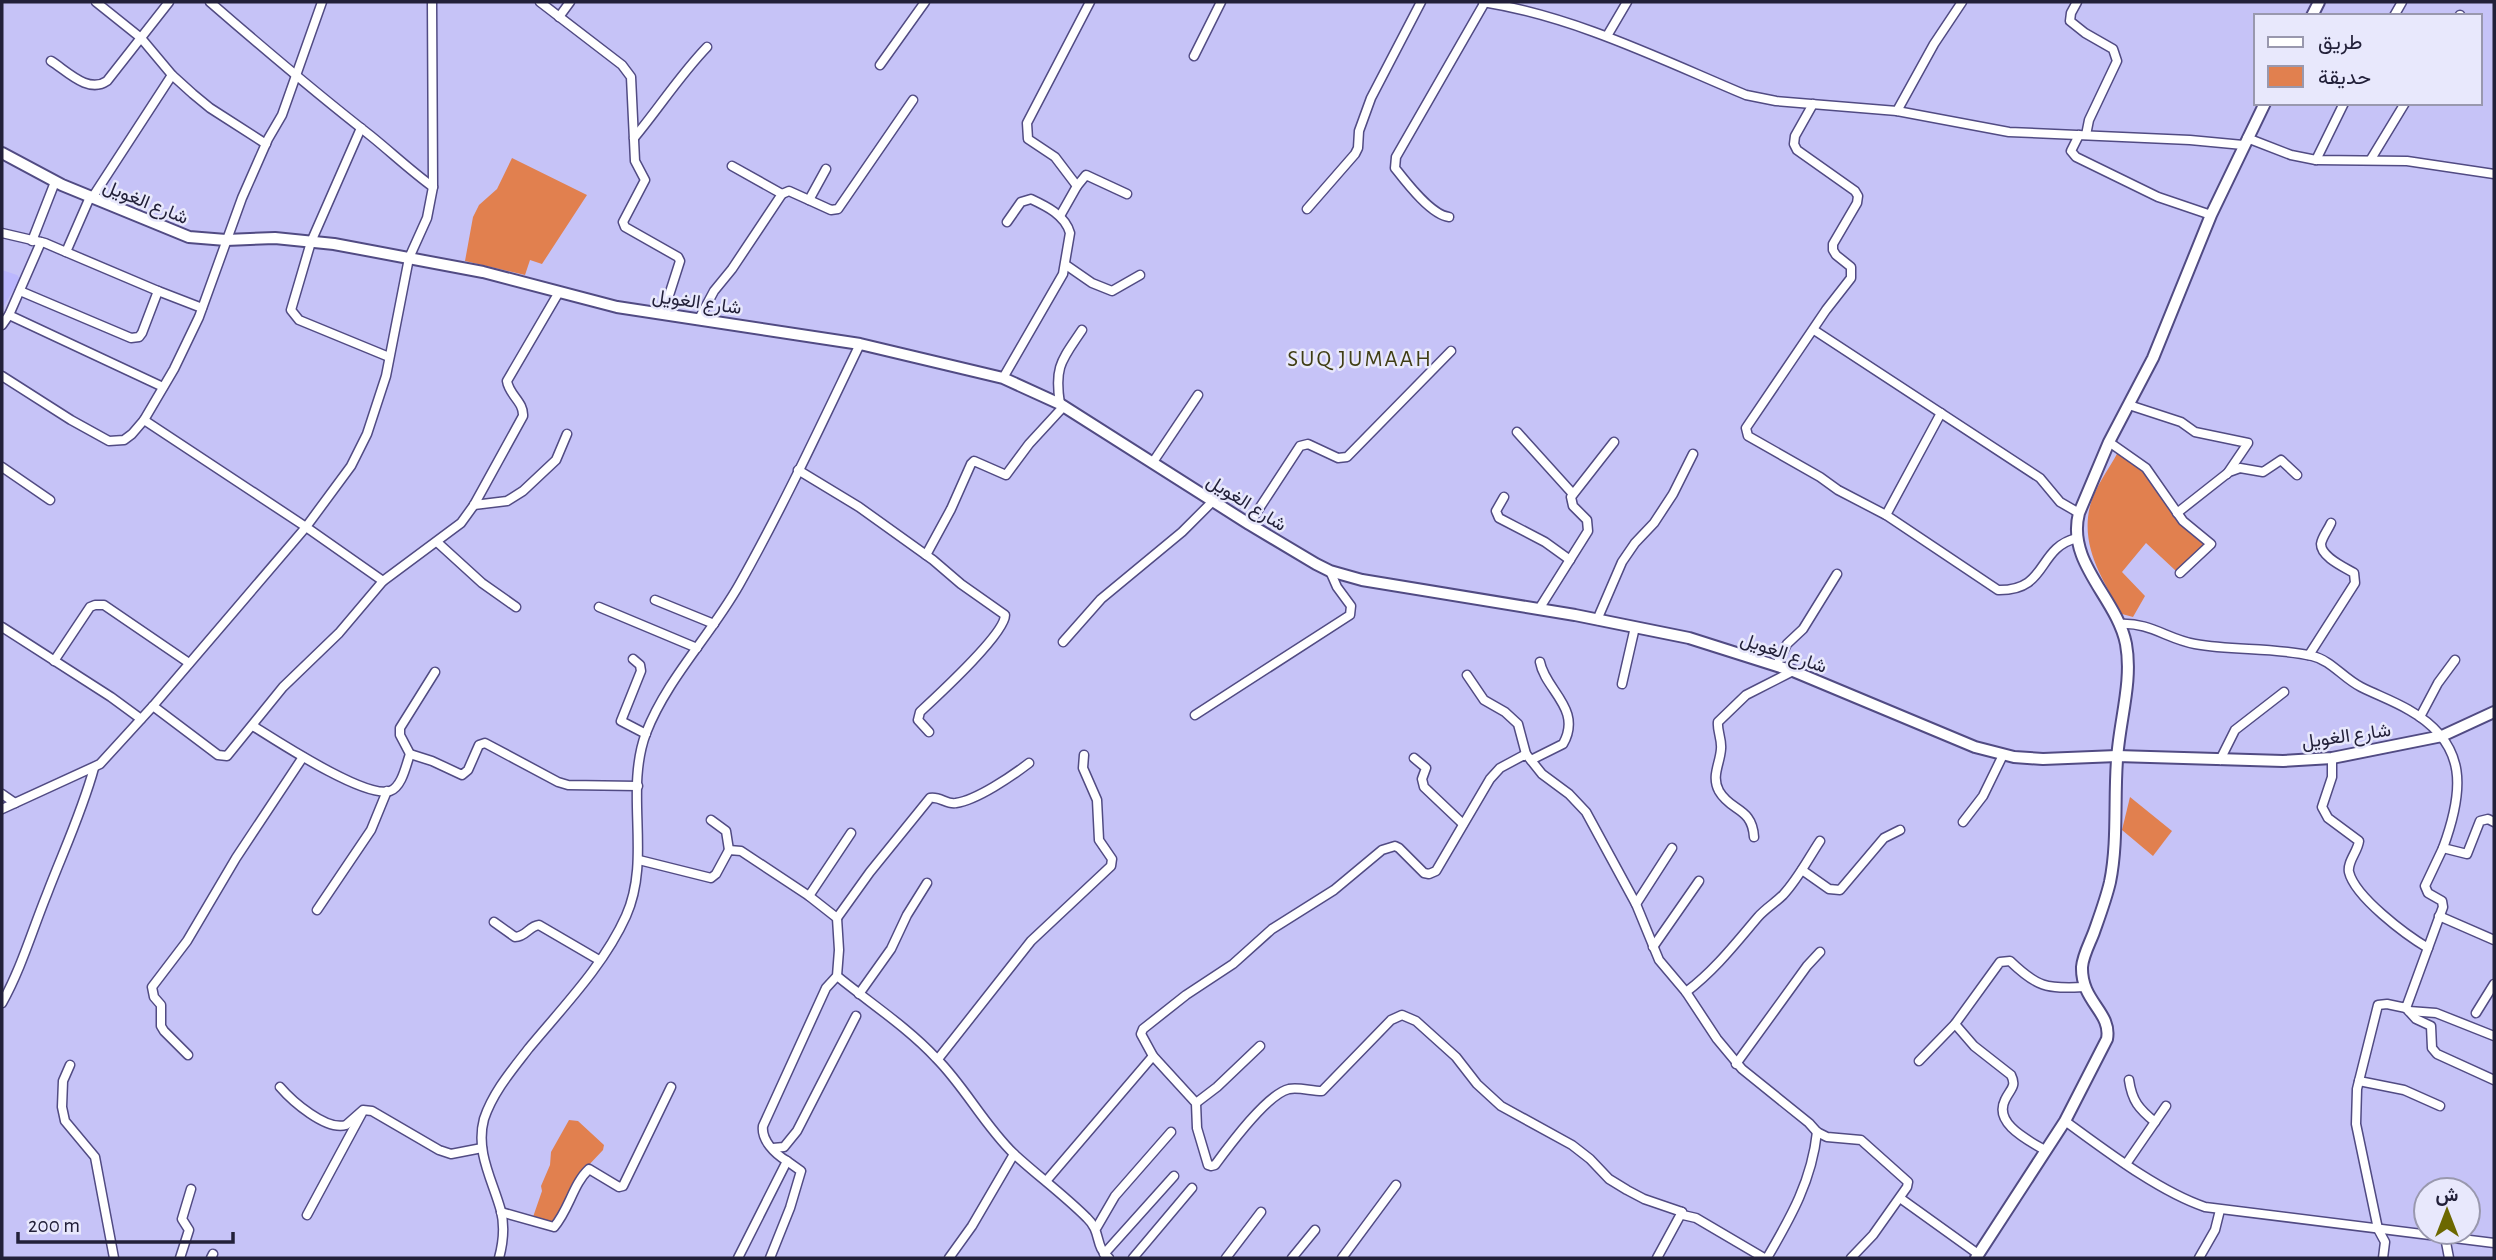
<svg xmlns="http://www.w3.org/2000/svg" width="2496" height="1260" viewBox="0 0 2496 1260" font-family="'Alegreya Sans',Vazirmatn,sans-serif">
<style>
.built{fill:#bbb7fe}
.green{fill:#e1804f}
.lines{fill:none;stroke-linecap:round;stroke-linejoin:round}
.minor-casing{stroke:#514b83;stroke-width:11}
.tertiary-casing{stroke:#514b83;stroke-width:14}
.minor{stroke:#fff;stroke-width:8}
.tertiary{stroke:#fff;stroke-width:10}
.labels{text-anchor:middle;stroke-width:5;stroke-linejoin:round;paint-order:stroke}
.street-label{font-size:19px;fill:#222039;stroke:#e8e8fc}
.quarter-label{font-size:23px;letter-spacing:2px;fill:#403e15;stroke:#e8e8fc}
</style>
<rect width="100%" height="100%" fill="#c6c3f7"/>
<!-- built -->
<path class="built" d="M 2,270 L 17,275 L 20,279 L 2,309 Z"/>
<!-- green -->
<g class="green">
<path d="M 512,158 L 587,195 L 542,264 L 530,260 L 525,275 L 465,261 L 473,217 L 479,205 L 497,189 Z"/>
<path d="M 2118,452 L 2141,467 L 2173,515 L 2202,540 L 2204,546 L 2176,571 L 2146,543 L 2122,572 L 2145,596 L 2133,617 L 2122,614 C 2103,580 2080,547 2090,506 C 2095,487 2109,469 2118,452 Z"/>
<path d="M 2130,797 L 2172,831 L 2153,856 L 2122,830 Z"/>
<path d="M 569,1120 L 578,1121 L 604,1145 L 603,1150 L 586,1168 L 554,1224 L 533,1217 L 542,1191 L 541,1186 L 550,1165 L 551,1152 Z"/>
</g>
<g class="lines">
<defs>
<g id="minor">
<path d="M 96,2 L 141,38 L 172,75 L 193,94 L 210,108 L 266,144"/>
<path d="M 210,2 C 263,48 316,93 371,136 C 392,153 411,171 433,187"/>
<path d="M 540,2 L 622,65 L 631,77 L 635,161 L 645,180 L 623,222 L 625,227 L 678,257 L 680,261 L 663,314"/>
<path d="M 1483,2 C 1576,17 1660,59 1746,95 L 1776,101 L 1897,111 L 2009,132 L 2190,140 L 2243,145"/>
<path d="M 2077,2 L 2071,13 L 2070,21 L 2085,33 L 2113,49 L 2117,61 L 2089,120 L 2086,135"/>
<path d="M 2394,16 L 2402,2"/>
<path d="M 2460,16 L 2460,15"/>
<path d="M 559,17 L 570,2"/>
<path d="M 1607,36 L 1627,2"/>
<path d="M 1194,56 L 1221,2"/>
<path d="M 51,61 C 67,71 88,94 107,81 L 169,2"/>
<path d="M 880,65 L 925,2"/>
<path d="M 1813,104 L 1795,136 L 1794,144 L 1797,150 L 1855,191 L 1858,196 L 1857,203 L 1833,244 L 1833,250 L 1836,255 L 1851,267 L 1851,278 L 1826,310 L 1746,428 L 1748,436 L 1820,477 L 1838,490 L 1886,515 L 1998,590 C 2049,591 2036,548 2077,538"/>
<path d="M 1897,111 L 1934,44 L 1962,2"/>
<path d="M 361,128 L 311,242 L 291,310 L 299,320 L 389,357"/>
<path d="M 2079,135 L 2071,151 L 2076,157 L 2158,197 L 2211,215"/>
<path d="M 634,138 C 659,108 680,75 707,47"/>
<path d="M 2247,138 L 2291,155 L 2316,160 L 2407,161 L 2494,174"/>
<path d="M 2371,159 L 2405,103"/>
<path d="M 2316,160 L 2344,103"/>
<path d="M 732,166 L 782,194"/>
<path d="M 1077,186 L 1055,157 L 1028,139 L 1027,123 L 1090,2"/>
<path d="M 92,198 L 172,75"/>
<path d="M 809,200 L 831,210 L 838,209 L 913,100"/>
<path d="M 1307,209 L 1355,154 L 1358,148 L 1359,131 L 1371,98 L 1421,2"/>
<path d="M 1060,216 L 1077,186 L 1086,175 L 1127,194"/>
<path d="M 1449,217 C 1431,215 1406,182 1395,168 L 1396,157 L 1485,2"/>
<path d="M 2,233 L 45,243 L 66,252"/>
<path d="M 32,241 L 55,182"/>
<path d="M 1066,265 L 1092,283 L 1112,291 L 1140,275"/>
<path d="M 20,291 L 131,338 L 139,337 L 142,333 L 158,291 L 66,252 L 90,197"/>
<path d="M 158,291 L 202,308"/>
<path d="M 9,315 L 163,387"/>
<path d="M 699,319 L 714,291 L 732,269 L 782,194 L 789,191 L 809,200 L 826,169"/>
<path d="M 2,325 L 9,315 L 41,242"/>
<path d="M 1814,330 L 2040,478 L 2060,502 L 2079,513"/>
<path d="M 2,376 L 71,420 L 109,441 L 124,440 L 132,434 L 144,420 L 174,369 L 199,317 L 242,198 L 268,139 L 282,115 L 322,2"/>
<path d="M 1003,378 L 1063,274 L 1070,233 C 1065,215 1046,206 1031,199 L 1021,202 L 1007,222"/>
<path d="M 1060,404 C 1054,366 1062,360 1082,330"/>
<path d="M 2129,405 L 2181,422 L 2195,432 L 2248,443 L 2227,474"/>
<path d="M 1517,432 L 1573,494"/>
<path d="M 2109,442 L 2146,468 L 2183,521 L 2211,544 L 2180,573"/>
<path d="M 1153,462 L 1198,395"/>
<path d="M 2,467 L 50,500"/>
<path d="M 798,470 L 859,507 L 933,560 L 961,584 L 1005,615 C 1005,634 936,697 920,712 L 918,720 L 929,732"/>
<path d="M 1504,497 L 1496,511 L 1499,518 L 1545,542 L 1570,560"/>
<path d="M 474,505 L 507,501 L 523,491 L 556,460 L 567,434"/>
<path d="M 2177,513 L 2229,472 L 2240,468 L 2263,472 L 2281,460 L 2297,475"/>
<path d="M 1886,515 L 1941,413"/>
<path d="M 1249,524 L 1300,446 L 1308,444 L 1338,458 L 1347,457 L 1451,351"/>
<path d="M 437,542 L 482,583 L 516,607"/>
<path d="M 926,555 L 951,509 L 971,464 L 974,461 L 1006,475 L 1029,444 L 1064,406"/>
<path d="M 383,581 L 306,527 L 351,466 L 367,434 L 386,376 L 409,258 L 427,218 L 433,187 L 432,2"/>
<path d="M 655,600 L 714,624"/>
<path d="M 599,607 L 697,648"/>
<path d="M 1539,609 L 1588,531 L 1587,520 L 1573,506 L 1571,497 L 1614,442"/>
<path d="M 1597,620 L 1622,562 L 1635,543 L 1654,523 L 1673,494 L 1693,454"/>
<path d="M 2119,624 C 2150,622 2167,639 2195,644 C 2234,651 2273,647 2312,656 C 2331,660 2343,678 2361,687 C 2377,695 2394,701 2409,710 C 2469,744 2464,791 2443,848 L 2467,854 L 2480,821 L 2488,819 L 2494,822"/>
<path d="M 2,627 L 111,697 L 141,719"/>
<path d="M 1063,642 L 1101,599 L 1182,532 L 1213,501"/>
<path d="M 2309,655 L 2355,583 L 2354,573 C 2344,567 2321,557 2321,544 C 2322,537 2328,530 2331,523"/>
<path d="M 633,659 L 640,665 L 641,671 L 621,721 L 646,734"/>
<path d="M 54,661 L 90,607 L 95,605 L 104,605 L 189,663"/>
<path d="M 1776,666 L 1787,644 L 1803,629 L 1837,574"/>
<path d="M 435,672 L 400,728 L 400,735 L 410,754 L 432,761 L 462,775 L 468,770 L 479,745 L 485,743 L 558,782 L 568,785 L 638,786"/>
<path d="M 1467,675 L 1484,700 L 1505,712 L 1518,724 L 1526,754"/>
<path d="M 1622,684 L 1635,627"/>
<path d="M 153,706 L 218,755 L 227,756 L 283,687 L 339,633 L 383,581 L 461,523 L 474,505 L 523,416 C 524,402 509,395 507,381 L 559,292"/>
<path d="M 1195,715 L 1350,615 L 1351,606 L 1337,587 L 1330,571"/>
<path d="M 2420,717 L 2438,683 L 2455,660"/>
<path d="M 253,726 C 277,741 365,799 390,791 C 402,787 406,765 410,754"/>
<path d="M 1414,758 L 1426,768 L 1422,779 L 1424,787 L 1463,824"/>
<path d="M 2332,758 L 2332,777 L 2322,807 L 2328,818 L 2359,841 C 2358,851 2347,862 2349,872 C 2355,897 2406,935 2428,948"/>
<path d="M 1531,760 L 1563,744 C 1583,709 1545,690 1540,662"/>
<path d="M 2220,760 L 2235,730 L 2284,692"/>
<path d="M 2,794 L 15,803"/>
<path d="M 2,809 L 100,764 L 153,706 L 306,527 L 144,420"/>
<path d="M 711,820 L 726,831 L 729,850"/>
<path d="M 1963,822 L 1983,796 L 2003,755"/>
<path d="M 1754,837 C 1752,807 1731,812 1719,791 C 1711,776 1720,764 1721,749 C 1722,739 1717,731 1718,722 L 1746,695 L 1793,671"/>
<path d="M 639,860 L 711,878 L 716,874 L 729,850 L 741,851 L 809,896 L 837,918 L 839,950 L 837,976 L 826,988 L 763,1126 C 761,1140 775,1154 787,1161 L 738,1258"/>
<path d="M 1802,870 L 1829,889 L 1840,890 L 1884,838 L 1900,830"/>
<path d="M 809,896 L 851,833"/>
<path d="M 1636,904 L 1672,848"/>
<path d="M 317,910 L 371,830 L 387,791"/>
<path d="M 2439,916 L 2494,940"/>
<path d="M 837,918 L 870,872 L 930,798 C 940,796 947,805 956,803 C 977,800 1012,776 1029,763"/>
<path d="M 494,922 L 515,937 C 526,937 529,926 539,925 L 599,960"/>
<path d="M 1653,947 L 1699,881"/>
<path d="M 837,976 C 870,1003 907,1027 936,1058 C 965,1087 984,1125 1014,1154 C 1038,1176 1064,1195 1087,1218 C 1102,1232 1094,1246 1109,1258"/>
<path d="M 1686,992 C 1715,970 1735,944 1758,917 C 1766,908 1775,903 1783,895 C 1798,879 1808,859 1820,841"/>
<path d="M 859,994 L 891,949 L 907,915 L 927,883"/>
<path d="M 2,1003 C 21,969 32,931 47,894 C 63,852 82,812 94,768"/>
<path d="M 2406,1008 L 2416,1019 L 2431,1026 L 2432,1048 L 2437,1054 L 2494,1080"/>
<path d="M 2409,1011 L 2436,1013 L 2494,1036"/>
<path d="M 2476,1013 L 2494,984"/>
<path d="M 1955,1024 L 1974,1046 L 2011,1075 C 2017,1087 2010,1089 2005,1100 C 1993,1124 2030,1141 2046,1151"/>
<path d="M 188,1055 L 164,1031 L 161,1026 L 161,1005 L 154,997 L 152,987 L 187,941 L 236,858 L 303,757"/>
<path d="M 938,1059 L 1031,941 L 1111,866 L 1112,859 L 1099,840 L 1097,800 L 1083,768 L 1084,755"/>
<path d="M 1919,1061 L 1955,1024 L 2000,962 L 2010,961 C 2037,987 2046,989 2084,987"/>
<path d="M 1736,1064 L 1807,966 L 1820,952"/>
<path d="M 70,1065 L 63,1081 L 62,1107 L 65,1121 L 95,1157 L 114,1258"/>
<path d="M 2129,1080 C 2132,1101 2139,1109 2155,1122"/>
<path d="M 2359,1081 L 2404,1090 L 2440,1106"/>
<path d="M 280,1087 C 292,1101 326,1131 346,1125 L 363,1110 L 372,1111 L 439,1150 L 451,1154 L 482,1148"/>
<path d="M 1196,1103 L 1217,1087 L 1260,1046"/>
<path d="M 2065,1121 C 2105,1150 2158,1191 2205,1207 L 2494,1243"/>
<path d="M 773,1148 L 784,1147 L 797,1131 L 856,1016"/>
<path d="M 2126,1164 L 2166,1106"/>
<path d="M 1047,1180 L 1153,1056"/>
<path d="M 1900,1198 L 1978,1254"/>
<path d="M 501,1212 L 554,1227 C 569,1210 573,1184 589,1169 L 619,1187 L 623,1186 L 671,1087"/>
<path d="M 307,1215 L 362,1113"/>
<path d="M 1097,1227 L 1115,1196 L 1171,1132"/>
<path d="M 2445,1237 L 2449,1258"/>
<path d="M 1104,1254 L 1174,1176"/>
<path d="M 180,1258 L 189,1230 L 182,1219 L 191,1189"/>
<path d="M 211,1258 L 213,1254"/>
<path d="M 499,1258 C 503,1243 505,1227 501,1211 C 493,1181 475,1152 484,1119 C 493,1092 512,1070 529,1048 C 563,1007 604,965 626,916 C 652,858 624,792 646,733 C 667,679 710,636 739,585 C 783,507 821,425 860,344"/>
<path d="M 770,1258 L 790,1208 L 801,1171 L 787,1161"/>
<path d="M 949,1258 L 972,1226 L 1014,1154"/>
<path d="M 1133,1258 L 1192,1188"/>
<path d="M 1226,1258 L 1261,1212"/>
<path d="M 1292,1258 L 1315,1230"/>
<path d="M 1342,1258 L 1396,1185"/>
<path d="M 1657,1258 L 1682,1212"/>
<path d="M 1764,1258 L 1696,1218 L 1683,1215 L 1682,1212 L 1644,1199 L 1627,1190 L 1609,1179 L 1590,1159 L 1572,1145 L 1501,1106 L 1477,1084 L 1456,1057 L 1416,1021 L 1402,1015 L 1391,1020 L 1322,1091 C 1311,1091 1299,1087 1289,1089 C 1267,1094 1229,1146 1215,1165 L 1211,1166 L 1208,1165 L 1197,1128 L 1196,1103 L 1153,1056 L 1141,1034 L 1143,1029 L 1186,995 L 1233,964 L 1272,929 L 1334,890 L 1382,850 L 1395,846 L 1399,848 L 1424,873 L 1429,874 L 1436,871 L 1490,779 L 1500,768 L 1526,754 L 1542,774 L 1569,794 L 1586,812 L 1636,904 L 1659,960 L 1686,992 L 1717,1039 L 1742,1069 L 1809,1123 L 1817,1132 L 1827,1137 L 1861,1140 L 1908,1182 L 1907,1187 L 1873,1235 L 1851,1258"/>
<path d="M 1767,1258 C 1791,1217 1812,1180 1817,1132"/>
<path d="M 2199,1258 L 2215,1230 L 2220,1210"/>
<path d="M 2383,1258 L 2385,1242 L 2378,1229 L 2356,1124 L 2357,1089 L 2378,1005 L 2387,1004 L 2406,1008 L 2443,907 L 2442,901 L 2428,893 L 2425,886 L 2443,848"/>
</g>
<g id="tertiary">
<path d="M 2312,16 L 2319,2"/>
<path d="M 2,153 L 62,185 L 189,237 L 226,240 L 275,238 L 334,244 L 483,272 L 617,307 L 860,344 L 1003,378 L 1060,404 L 1249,524 L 1316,564 L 1330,571 L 1362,580 L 1575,615 L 1689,638 L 1793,671 L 1975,747 L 2014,757 L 2043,759 L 2117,756 L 2283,761 L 2332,758 L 2442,736 L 2494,712"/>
<path d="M 1976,1258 L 2065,1121 L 2107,1039 C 2112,1012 2081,1002 2082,967 C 2083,955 2090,943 2094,932 C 2100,915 2106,899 2110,882 C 2118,843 2114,800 2117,760 C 2119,722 2133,682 2126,644 C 2117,598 2066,563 2079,513 L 2109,442 L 2153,358 L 2211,215 L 2265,103"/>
</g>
</defs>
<!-- minor casing -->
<use href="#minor" class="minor-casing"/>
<!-- tertiary casing -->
<use href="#tertiary" class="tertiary-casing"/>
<!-- minor -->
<use href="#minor" class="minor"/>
<!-- tertiary -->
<use href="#tertiary" class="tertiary"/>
</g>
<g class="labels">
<!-- street labels -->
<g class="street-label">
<text transform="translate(146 201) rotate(22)" y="7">شارع الغويل</text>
<text transform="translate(697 301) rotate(8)" y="7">شارع الغويل</text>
<text transform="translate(1247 502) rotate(32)" y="7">شارع الغويل</text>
<text transform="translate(1784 652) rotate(19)" y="7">شارع الغويل</text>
<text transform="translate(2346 735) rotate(-8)" y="7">شارع الغويل</text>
</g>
<!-- quarter labels -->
<g class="quarter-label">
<text x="1360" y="366">SUQ JUMAAH</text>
</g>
</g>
<!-- border -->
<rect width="2496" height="1260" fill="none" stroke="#222039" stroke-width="7"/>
<!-- legend -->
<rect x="2254" y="14" width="228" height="91" fill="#e8e8fc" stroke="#9998ae" stroke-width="2"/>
<rect x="2268" y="37" width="35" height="10" fill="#ffffff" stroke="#9998ae" stroke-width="2"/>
<text x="2318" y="49" font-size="21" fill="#222039">طريق</text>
<rect x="2268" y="66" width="35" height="21" fill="#e1804f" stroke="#9998ae" stroke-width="2"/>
<text x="2318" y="84" font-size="21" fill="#222039">حديقة</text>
<!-- north arrow -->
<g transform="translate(2447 1211)"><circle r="33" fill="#e8e8fc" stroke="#9998ae" stroke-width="2"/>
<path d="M0-5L12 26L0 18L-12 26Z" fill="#6c6800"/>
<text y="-10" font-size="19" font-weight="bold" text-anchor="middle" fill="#222039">ش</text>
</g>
<!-- scale -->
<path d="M18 1232v10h215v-10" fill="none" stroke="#222039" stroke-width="3.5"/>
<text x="28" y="1232" font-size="21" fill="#222039" stroke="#e8e8fc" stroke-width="5" paint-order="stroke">200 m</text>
</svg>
